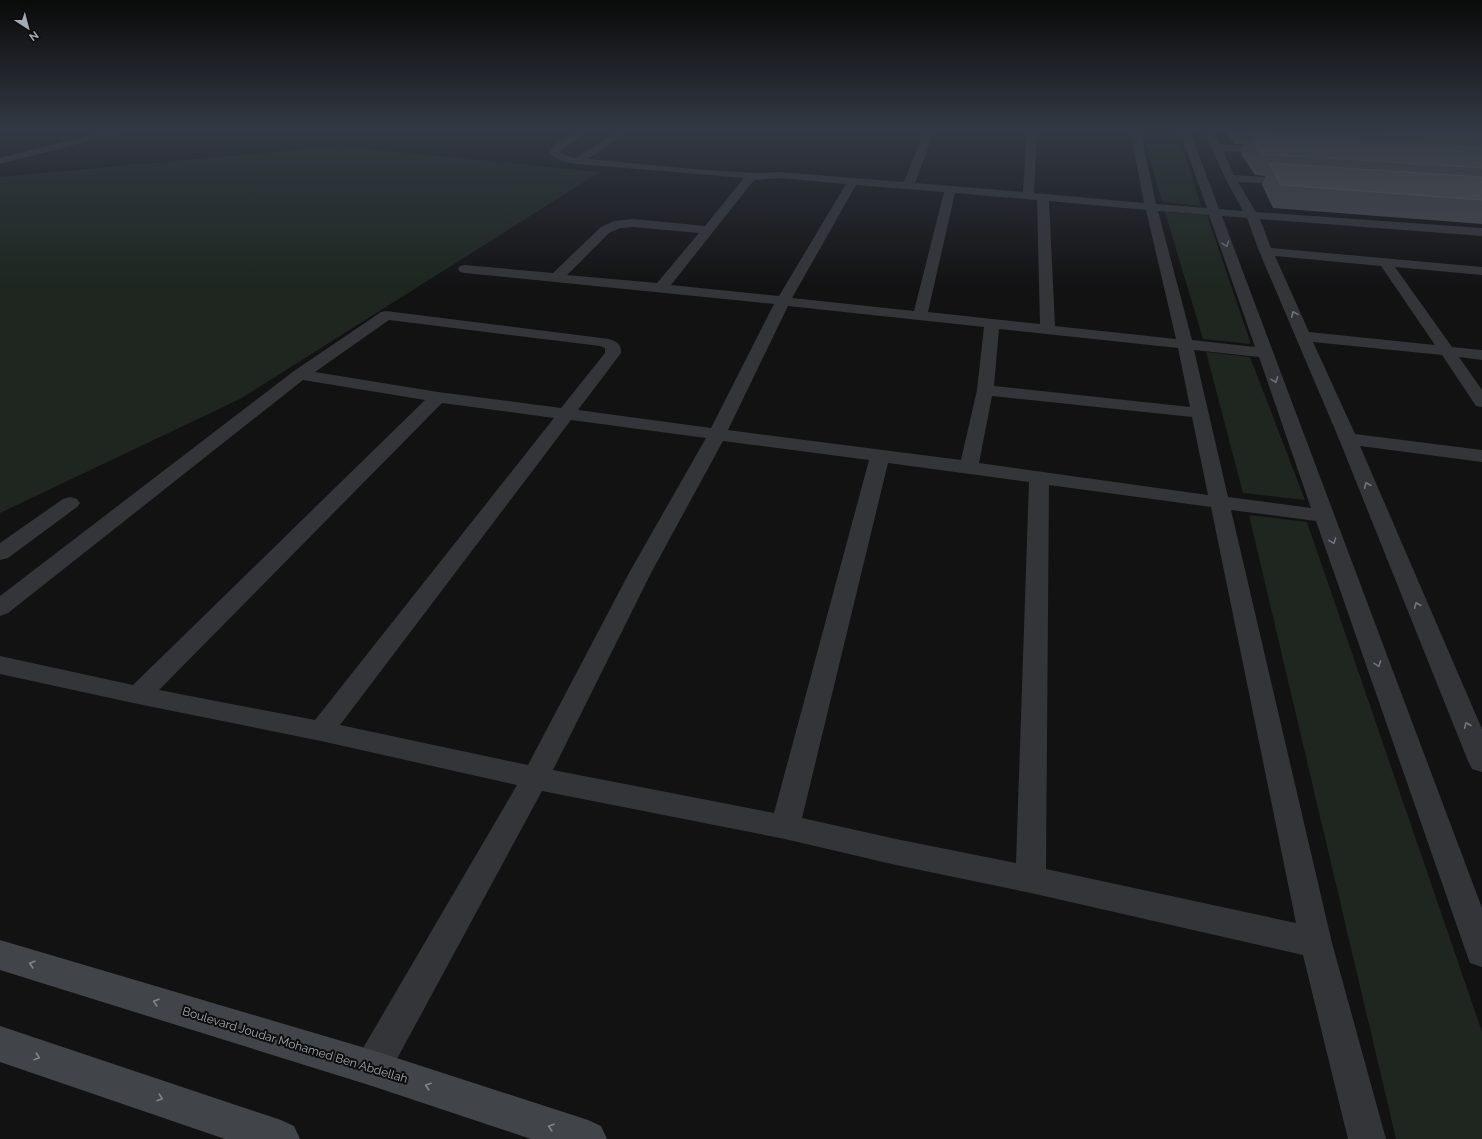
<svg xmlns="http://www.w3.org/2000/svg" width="1482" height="1139" viewBox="0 0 1482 1139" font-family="Raleway,sans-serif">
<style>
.green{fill:#1e261f}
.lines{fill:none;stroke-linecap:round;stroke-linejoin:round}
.minor{fill:#333538;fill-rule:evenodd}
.secondary{fill:#414448;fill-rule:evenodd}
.wall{fill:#48494e}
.building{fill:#525459;stroke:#5f6167}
.oneway{stroke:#71757c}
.oneway2{stroke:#81868e}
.labels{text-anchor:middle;stroke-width:4;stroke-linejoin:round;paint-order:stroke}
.near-street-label{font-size:12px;fill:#a4aab3;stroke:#0d0d0e}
</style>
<rect width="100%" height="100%" fill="#121213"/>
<!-- green -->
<g class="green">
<path d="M 1142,129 L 1177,129 L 1201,206 L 1162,202 Z"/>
<path d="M 337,146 L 600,172 L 240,399 L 0,513 L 0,177 Z"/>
<path d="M 1165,212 L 1207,215 L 1251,344 L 1203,339 Z"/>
<path d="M 1206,352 L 1250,357 L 1305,500 L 1243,493 Z"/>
<path d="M 1249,515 L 1307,522 L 1482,1032 L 1482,1139 L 1396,1139 Z"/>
</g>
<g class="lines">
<!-- minor -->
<g class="minor">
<path d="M 115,129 L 130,129 L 128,131 L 0,164 L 0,158 Z"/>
<path d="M 581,129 L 592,129 L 563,148 L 560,152 L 568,156 L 576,158 L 619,129 L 630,129 L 588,159 L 693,169 L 756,173 L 779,172 L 904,182 L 925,129 L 935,129 L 915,183 L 1023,192 L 1027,129 L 1037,129 L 1034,193 L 1144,203 L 1130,129 L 1140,129 L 1156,204 L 1207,208 L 1179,129 L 1189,129 L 1219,209 L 1243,211 L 1225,178 L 1203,129 L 1213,129 L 1220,144 L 1272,148 L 1277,151 L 1272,154 L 1223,151 L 1234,175 L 1293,179 L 1299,182 L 1293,185 L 1238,182 L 1256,212 L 1482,228 L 1482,236 L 1260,219 L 1271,248 L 1482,267 L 1482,275 L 1395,267 L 1452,347 L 1482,350 L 1482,360 L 1459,357 L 1482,390 L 1482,407 L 1476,406 L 1442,355 L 1313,342 L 1355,434 L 1482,450 L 1482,462 L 1360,446 L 1482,729 L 1482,772 L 1472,769 L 1468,761 L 1339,439 L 1259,251 L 1247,218 L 1222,216 L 1482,908 L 1482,967 L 1470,963 L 1466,952 L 1316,521 L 1231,510 L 1332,943 L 1386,1139 L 1348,1139 L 1303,955 L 1031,893 L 896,865 L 785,839 L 542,791 L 385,1081 L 372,1086 L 359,1081 L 354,1068 L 359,1055 L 517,785 L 321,741 L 138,704 L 0,674 L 0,656 L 133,685 L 425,400 L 303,380 L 8,613 L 0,616 L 0,596 L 294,371 L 381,312 L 386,311 L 609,339 C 617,342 621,343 621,353 L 578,410 L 711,428 L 774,304 L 465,273 L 460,272 L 458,269 L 460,266 L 465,265 L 553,273 L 601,227 L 614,221 L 633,219 L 705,226 L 744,178 L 578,164 C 567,163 556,161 549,152 L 555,144 ZM 779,178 L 846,184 L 779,296 L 671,285 L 754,180 ZM 856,185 L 944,192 L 914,311 L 792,298 ZM 955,193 L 1037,200 L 1040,324 L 928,312 ZM 1049,201 L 1146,210 L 1176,339 L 1055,326 ZM 1158,211 L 1209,215 L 1255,347 L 1192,340 ZM 633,227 L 699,233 L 657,283 L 567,275 L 609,233 L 620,228 ZM 1275,256 L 1381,266 L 1435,345 L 1309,332 ZM 788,306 L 984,327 L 977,390 L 961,460 L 728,430 ZM 389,320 L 600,346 L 605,348 L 605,353 L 561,408 L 438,392 L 315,372 ZM 999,329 L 1178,348 L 1190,407 L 994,386 ZM 1194,350 L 1259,357 L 1311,508 L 1228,497 ZM 992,396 L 1192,417 L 1208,495 L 979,463 ZM 442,403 L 554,418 L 315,720 L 159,690 ZM 571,420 L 706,438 L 629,573 L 528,765 L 340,725 ZM 723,441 L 869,460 L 774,813 L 553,770 L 651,573 ZM 888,463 L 1029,482 L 1016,863 L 896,839 L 802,818 ZM 1049,485 L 1211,507 L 1296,923 L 1046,869 Z"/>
<path d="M 70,497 L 77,499 L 80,503 L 77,507 L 8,558 L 0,560 L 0,543 L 63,499 Z"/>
</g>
<!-- secondary -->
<g class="secondary">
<path d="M 0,940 L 372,1050 L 588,1120 L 601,1126 L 607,1139 L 531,1139 L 372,1086 L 0,970 Z"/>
<path d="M 0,1026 L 281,1120 L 294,1126 L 300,1139 L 225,1139 L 0,1062 Z"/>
</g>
</g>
<!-- wall -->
<path class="wall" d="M 1224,129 L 1482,129 L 1482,224 L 1273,208 L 1262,185 L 1265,176 L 1255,175 L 1241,154 L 1244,144 L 1234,144 Z"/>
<!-- building -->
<g class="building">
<path d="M 1313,129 L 1482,129 L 1482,140 Z"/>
<path d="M 1247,133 L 1482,148 L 1482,168 L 1262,154 Z"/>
<path d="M 1269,163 L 1482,177 L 1482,200 L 1281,185 Z"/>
</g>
<!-- one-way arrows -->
<defs><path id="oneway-chevron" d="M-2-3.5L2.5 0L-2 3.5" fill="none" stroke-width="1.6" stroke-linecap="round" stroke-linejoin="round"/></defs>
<g class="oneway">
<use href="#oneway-chevron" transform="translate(1226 244) rotate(70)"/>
<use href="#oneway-chevron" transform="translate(1294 314) rotate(-114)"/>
<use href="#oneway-chevron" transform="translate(1275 380) rotate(70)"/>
<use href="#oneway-chevron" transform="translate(1367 485) rotate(-113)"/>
<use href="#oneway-chevron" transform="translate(1333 541) rotate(70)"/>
<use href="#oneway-chevron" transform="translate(1417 605) rotate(-113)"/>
<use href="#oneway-chevron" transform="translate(1378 664) rotate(70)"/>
<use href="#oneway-chevron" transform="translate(1467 725) rotate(-113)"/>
</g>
<g class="oneway2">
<use href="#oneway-chevron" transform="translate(32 964) rotate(-163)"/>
<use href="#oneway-chevron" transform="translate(156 1002) rotate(-163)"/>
<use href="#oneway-chevron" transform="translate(37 1057) rotate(19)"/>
<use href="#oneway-chevron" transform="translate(428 1086) rotate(-162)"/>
<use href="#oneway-chevron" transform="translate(160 1098) rotate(19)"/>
<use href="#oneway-chevron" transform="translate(551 1127) rotate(-162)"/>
</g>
<!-- sky -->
<linearGradient id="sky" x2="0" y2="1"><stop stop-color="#0a0a0a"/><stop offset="0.45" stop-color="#333944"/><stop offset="1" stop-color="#333944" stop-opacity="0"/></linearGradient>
<rect width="1482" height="288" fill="url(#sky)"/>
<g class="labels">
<!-- near-street labels -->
<g class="near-street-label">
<text transform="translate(295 1045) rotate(17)" y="4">Boulevard Joudar Mohamed Ben Abdellah</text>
</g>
</g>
<!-- north arrow -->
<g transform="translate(28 28) rotate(144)" stroke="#0d0d0e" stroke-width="3" paint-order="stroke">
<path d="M0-3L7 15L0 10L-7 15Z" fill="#a4aab3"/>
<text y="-6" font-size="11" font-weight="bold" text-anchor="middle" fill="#a4aab3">N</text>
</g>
</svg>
